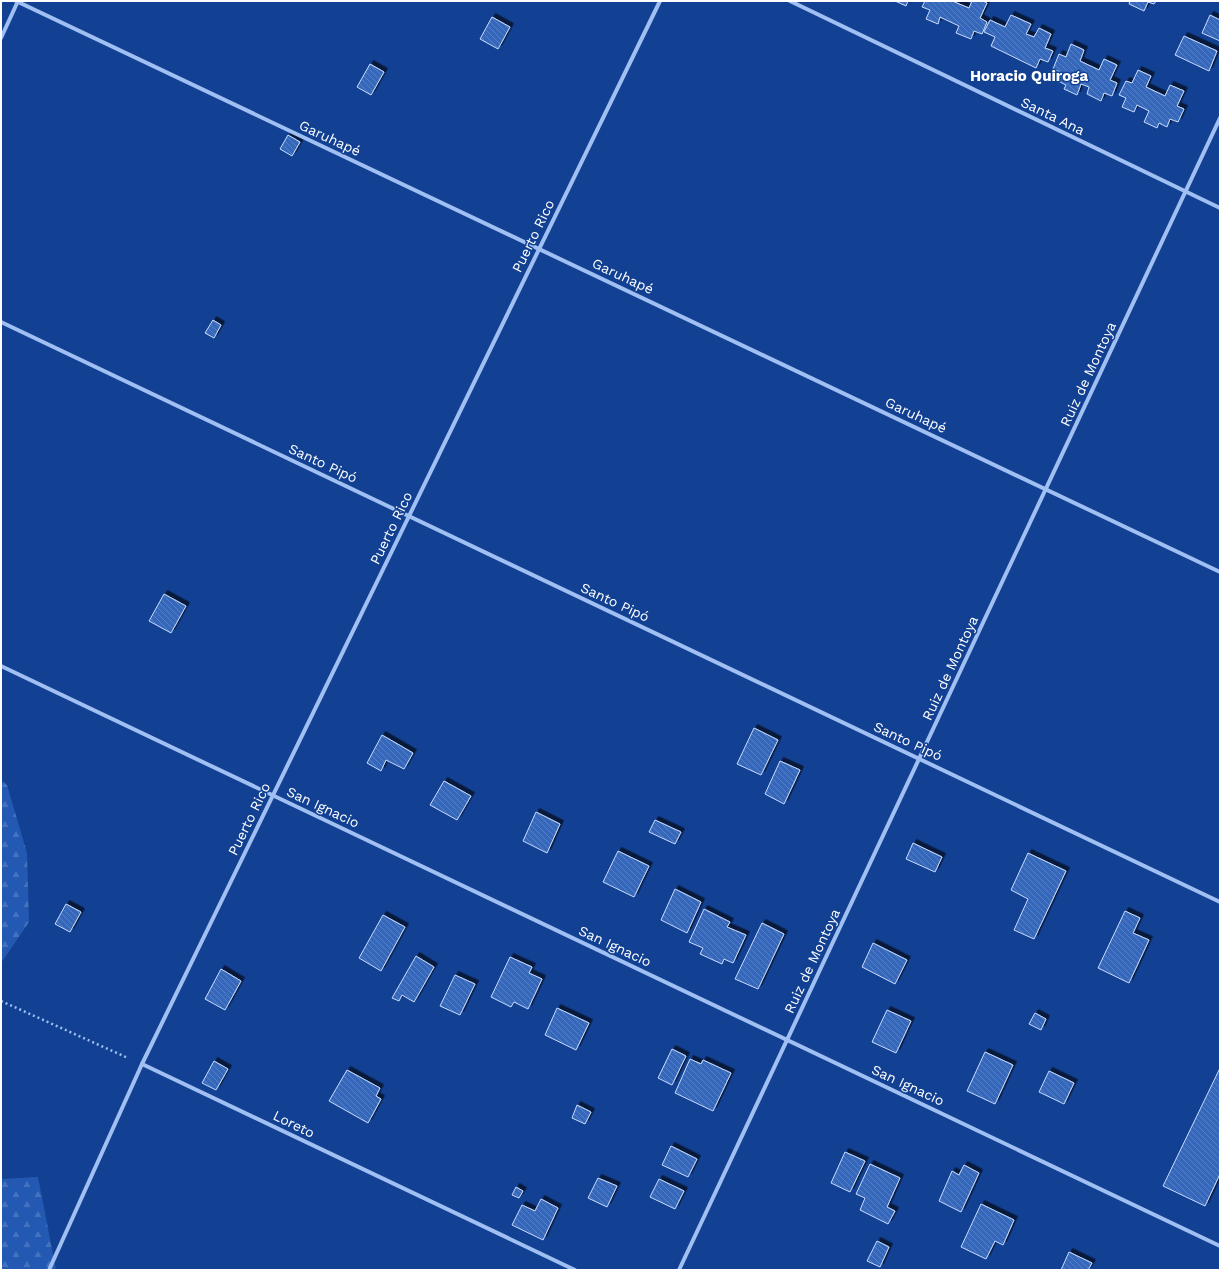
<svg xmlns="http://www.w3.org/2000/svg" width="1221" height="1271" viewBox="0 0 1221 1271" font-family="'Work Sans',sans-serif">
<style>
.forest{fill:url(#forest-firs)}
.building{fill:url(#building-back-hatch);stroke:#c8dcfd;filter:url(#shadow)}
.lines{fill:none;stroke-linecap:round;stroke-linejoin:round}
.path{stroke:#a0bff2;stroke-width:2.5;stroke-dasharray:2 3;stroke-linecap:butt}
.street{stroke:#a0bff2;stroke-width:4}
.labels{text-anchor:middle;stroke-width:3;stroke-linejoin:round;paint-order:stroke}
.street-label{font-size:14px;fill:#fff;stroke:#124093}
.neighbourhood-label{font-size:15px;font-weight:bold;fill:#fff;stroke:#124093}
</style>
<defs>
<pattern id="forest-firs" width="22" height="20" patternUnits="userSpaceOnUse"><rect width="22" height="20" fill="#2459b3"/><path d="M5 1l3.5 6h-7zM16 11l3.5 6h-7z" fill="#4572be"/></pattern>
<pattern id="building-back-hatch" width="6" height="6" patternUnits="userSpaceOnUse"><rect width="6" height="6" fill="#3667bb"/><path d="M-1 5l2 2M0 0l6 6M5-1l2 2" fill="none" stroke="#547ec5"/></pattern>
<filter id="shadow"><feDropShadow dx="3.5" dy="-3.5" stdDeviation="0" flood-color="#0009"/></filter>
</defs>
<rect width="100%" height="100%" fill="#124093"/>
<!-- forest -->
<g class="forest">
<path d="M 1,780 L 7,785 L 27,853 L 29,922 L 1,963 Z"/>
<path d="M 38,1177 L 56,1270 L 1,1270 L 1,1179 Z"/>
</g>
<!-- building -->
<g class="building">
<path d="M 895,1 L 908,1 L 906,6 Z"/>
<path d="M 925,1 L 952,1 L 969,8 L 972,1 L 983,1 L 987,3 L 980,18 L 987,22 L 982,34 L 974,31 L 971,39 L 956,33 L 959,26 L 940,17 L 938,24 L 926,19 L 930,10 L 922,7 Z"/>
<path d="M 1130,1 L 1156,1 L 1154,4 L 1148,2 L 1144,11 L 1129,4 Z"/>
<path d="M 1011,15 L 1031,24 L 1026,34 L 1034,37 L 1039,28 L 1051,34 L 1045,48 L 1053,51 L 1048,62 L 1040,59 L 1036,68 L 991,46 L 995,37 L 984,32 L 990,20 L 1005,27 Z"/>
<path d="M 1210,15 L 1220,20 L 1220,41 L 1202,33 Z"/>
<path d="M 492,17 L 510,27 L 498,49 L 480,39 Z"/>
<path d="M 1184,36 L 1217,51 L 1209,71 L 1175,55 Z"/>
<path d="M 1071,44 L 1084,50 L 1080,61 L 1099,70 L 1104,59 L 1117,65 L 1110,80 L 1117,83 L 1112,96 L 1104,93 L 1101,101 L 1087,94 L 1089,87 L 1081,84 L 1077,95 L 1064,89 L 1066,85 L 1056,80 L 1060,72 L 1053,69 L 1059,54 L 1066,57 Z"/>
<path d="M 370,64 L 384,72 L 371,95 L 357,87 Z"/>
<path d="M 1138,70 L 1151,76 L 1146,87 L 1165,96 L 1170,85 L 1184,91 L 1177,106 L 1184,109 L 1178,122 L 1170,119 L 1167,127 L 1159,123 L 1157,128 L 1144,122 L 1149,111 L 1137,105 L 1134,112 L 1122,107 L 1126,98 L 1119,95 L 1126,81 L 1132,83 Z"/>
<path d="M 288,135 L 300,142 L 292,156 L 280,149 Z"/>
<path d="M 213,320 L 221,325 L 214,338 L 205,333 Z"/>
<path d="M 164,594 L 186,606 L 171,633 L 149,621 Z"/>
<path d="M 754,728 L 778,740 L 761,775 L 737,764 Z"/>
<path d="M 382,735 L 413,753 L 404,769 L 386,760 L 381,771 L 367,763 Z"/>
<path d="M 780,761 L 800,770 L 784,804 L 765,794 Z"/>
<path d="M 444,781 L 471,796 L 457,820 L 430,805 Z"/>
<path d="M 536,812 L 560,824 L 547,853 L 523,841 Z"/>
<path d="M 655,820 L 681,832 L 675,844 L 649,832 Z"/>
<path d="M 913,843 L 942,857 L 935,872 L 906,859 Z"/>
<path d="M 618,851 L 649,866 L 634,897 L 603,882 Z"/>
<path d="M 1028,853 L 1066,871 L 1034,939 L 1014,930 L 1028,899 L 1011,890 Z"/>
<path d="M 675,889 L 701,902 L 687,933 L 661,920 Z"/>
<path d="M 66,904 L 81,912 L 70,932 L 55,924 Z"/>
<path d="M 704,909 L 730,922 L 727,927 L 746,935 L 733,963 L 724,959 L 722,964 L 700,954 L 703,948 L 689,942 Z"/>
<path d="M 1125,911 L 1140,918 L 1133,933 L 1149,940 L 1129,983 L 1098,968 Z"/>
<path d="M 383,915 L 405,927 L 381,971 L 359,958 Z"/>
<path d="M 762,923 L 784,934 L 758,989 L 735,979 Z"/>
<path d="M 873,943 L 907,960 L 895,984 L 862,967 Z"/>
<path d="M 416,956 L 434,967 L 414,1002 L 402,995 L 399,1001 L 392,998 Z"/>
<path d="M 510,957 L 532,967 L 529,973 L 542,979 L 528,1009 L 514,1002 L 511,1007 L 491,997 Z"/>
<path d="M 221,969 L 241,981 L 225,1010 L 205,999 Z"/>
<path d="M 455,975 L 475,984 L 460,1015 L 440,1006 Z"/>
<path d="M 557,1008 L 589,1023 L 576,1050 L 545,1035 Z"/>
<path d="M 887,1010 L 911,1021 L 896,1053 L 872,1042 Z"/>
<path d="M 1035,1013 L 1046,1019 L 1041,1030 L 1029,1024 Z"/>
<path d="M 672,1049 L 686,1056 L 672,1085 L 658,1078 Z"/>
<path d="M 985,1052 L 1013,1065 L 995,1104 L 967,1091 Z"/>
<path d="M 690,1059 L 701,1064 L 703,1060 L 731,1073 L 713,1111 L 675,1093 Z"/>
<path d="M 214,1061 L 228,1069 L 216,1090 L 202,1083 Z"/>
<path d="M 1220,1068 L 1220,1174 L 1205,1206 L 1163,1186 Z"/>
<path d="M 347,1070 L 380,1088 L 376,1096 L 381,1099 L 368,1123 L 329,1101 Z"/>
<path d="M 1049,1071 L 1074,1083 L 1064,1104 L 1039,1092 Z"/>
<path d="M 577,1105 L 591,1112 L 585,1124 L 572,1118 Z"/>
<path d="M 671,1146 L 697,1159 L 688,1177 L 662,1165 Z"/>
<path d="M 845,1152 L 865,1161 L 850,1192 L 831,1183 Z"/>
<path d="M 870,1164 L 900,1178 L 887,1207 L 895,1211 L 888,1224 L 860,1210 L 865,1198 L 856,1194 Z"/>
<path d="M 964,1165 L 979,1173 L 961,1212 L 939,1201 L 952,1171 L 959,1175 Z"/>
<path d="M 598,1178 L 617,1186 L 607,1207 L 588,1198 Z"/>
<path d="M 659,1179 L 684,1191 L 675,1209 L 650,1197 Z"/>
<path d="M 516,1187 L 523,1191 L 519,1198 L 512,1195 Z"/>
<path d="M 541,1199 L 558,1208 L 543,1240 L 512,1225 L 522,1205 L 535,1211 Z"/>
<path d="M 981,1204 L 1014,1220 L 1003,1245 L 995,1241 L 986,1259 L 961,1247 Z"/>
<path d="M 877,1241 L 889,1247 L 880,1267 L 867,1261 Z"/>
<path d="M 1069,1252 L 1092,1263 L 1088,1270 L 1061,1270 Z"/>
</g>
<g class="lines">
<!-- path -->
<path class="path" d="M 1,1001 L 128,1058"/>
<!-- street -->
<g class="street">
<path d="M 16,1 L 1220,572"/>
<path d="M 790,1 L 1220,208"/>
<path d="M 1,38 L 18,1"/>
<path d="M 1,322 L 1220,902"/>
<path d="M 1,666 L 1220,1246"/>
<path d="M 142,1064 L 575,1270"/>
<path d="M 49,1270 L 142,1064 L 660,1"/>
<path d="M 679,1270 L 1220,118"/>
</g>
</g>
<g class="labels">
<!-- street labels -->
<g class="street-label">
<text transform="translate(1053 116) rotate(26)" y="5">Santa Ana</text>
<text transform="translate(330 138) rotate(25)" y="5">Garuhapé</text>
<text transform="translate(533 236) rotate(-64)" y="5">Puerto Rico</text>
<text transform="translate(623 276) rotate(25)" y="5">Garuhapé</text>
<text transform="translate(1088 374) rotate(-65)" y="5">Ruiz de Montoya</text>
<text transform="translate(916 415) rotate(25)" y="5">Garuhapé</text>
<text transform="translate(323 463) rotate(25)" y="5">Santo Pipó</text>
<text transform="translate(391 528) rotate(-64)" y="5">Puerto Rico</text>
<text transform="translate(615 602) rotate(25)" y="5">Santo Pipó</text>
<text transform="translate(950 668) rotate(-65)" y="5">Ruiz de Montoya</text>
<text transform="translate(908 741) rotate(25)" y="5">Santo Pipó</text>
<text transform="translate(323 807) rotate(25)" y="5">San Ignacio</text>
<text transform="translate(249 819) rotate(-64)" y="5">Puerto Rico</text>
<text transform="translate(615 946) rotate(25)" y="5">San Ignacio</text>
<text transform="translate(812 961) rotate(-65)" y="5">Ruiz de Montoya</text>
<text transform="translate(908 1085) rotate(25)" y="5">San Ignacio</text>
<text transform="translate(294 1124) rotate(26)" y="5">Loreto</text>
</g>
<!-- neighbourhood labels -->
<g class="neighbourhood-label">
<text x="1029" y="81">Horacio Quiroga</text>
</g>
</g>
<!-- border -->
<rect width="1221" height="1271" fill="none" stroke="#ffffff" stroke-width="4"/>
</svg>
